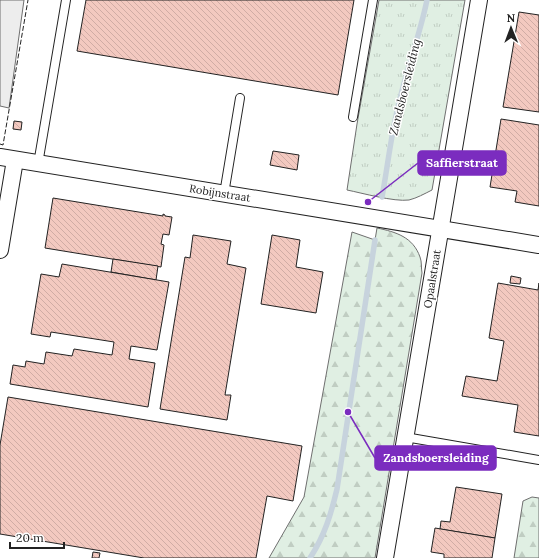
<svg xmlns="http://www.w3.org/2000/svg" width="539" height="558" viewBox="0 0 539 558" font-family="Lora,serif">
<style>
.grass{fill:url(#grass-tufts);stroke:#6f6f6f}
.forest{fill:url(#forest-firs);stroke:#6f6f6f}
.parking{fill:#ededed;stroke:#6f6f6f}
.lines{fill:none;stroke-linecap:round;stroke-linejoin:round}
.stream{stroke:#c7d3dd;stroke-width:5.5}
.building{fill:url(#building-back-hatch);stroke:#222}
.lane-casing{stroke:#222;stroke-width:10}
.street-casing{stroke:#222;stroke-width:18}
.lane{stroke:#fff;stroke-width:8}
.street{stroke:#fff;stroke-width:16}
.fence{stroke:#222;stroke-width:1;stroke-dasharray:5 2;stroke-linecap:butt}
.labels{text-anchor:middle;stroke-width:3;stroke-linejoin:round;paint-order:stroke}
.street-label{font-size:11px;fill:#222;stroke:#fff}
.water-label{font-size:12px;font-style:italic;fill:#222;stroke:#fff}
.leader{fill:none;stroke:#7b2cbf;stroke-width:1.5}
.callout-dot{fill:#7b2cbf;stroke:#fff;stroke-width:1.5}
.callout{fill:#7b2cbf;stroke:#7b2cbf;stroke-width:1.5}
.callout-label{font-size:12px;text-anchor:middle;font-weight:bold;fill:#fff}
</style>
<defs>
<pattern id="grass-tufts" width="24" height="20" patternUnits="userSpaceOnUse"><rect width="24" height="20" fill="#e0efe3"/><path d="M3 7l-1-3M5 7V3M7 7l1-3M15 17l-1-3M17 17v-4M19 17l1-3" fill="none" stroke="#c0cdc2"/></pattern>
<pattern id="forest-firs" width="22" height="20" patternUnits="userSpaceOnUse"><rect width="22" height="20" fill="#e0efe3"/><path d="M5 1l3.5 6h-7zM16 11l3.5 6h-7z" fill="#c0cdc2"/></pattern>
<pattern id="building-back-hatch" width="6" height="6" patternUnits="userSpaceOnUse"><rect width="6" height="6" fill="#f3c9c0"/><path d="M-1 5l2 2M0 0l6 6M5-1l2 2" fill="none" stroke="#d0aca5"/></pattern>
</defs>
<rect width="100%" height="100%" fill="#fff"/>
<!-- grass -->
<path class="grass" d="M 379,0 L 465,0 L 432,190 C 424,194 417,198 409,200 C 394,202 362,193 347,190 L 357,124 Z"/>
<!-- forest -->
<g class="forest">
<path d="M 377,228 C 396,232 413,237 420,257 C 422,262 421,268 422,273 L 375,558 L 269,558 L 304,497 L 352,232 L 375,240 Z"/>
<path d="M 532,497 L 539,498 L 539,558 L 514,558 L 523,501 Z"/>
</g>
<!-- parking -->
<path class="parking" d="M 0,0 L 24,0 L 9,108 L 0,106 Z"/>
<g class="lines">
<!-- stream -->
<g class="stream">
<path d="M 382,197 C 387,170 390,143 396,116 C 404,76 419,39 427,0"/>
<path d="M 310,558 C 325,535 331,514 337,489 L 375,240"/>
</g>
</g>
<!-- building -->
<g class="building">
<path d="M 86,0 L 354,0 L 338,95 L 77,51 Z"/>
<path d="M 519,12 L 539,15 L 539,112 L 503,107 Z"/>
<path d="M 501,119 L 539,125 L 539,206 L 515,202 L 517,191 L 490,187 Z"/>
<path d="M 14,121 L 22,122 L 21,130 L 13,129 Z"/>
<path d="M 273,151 L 299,155 L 297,170 L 270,165 Z"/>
<path d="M 53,198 L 163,216 L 163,214 L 165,215 L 165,216 L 172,217 L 169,235 L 163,234 L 161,244 L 164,245 L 161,267 L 45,248 Z"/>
<path d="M 193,235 L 231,241 L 227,264 L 246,268 L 225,395 L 231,395 L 227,420 L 160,409 L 185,257 L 190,258 Z"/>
<path d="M 272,235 L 300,240 L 296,267 L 323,272 L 316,313 L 261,304 Z"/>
<path d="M 113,259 L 158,266 L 156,280 L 111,272 Z"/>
<path d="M 62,264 L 169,282 L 157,350 L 131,346 L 129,359 L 155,363 L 148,407 L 10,384 L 13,365 L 25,367 L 26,361 L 44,364 L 46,352 L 72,356 L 74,349 L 112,355 L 114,342 L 51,332 L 50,337 L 31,334 L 41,274 L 59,277 Z"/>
<path d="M 511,276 L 521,278 L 520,284 L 510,283 Z"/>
<path d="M 498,283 L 538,290 L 539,283 L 539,436 L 514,432 L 518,405 L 462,396 L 466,376 L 497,381 L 504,341 L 489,338 Z"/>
<path d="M 8,397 L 302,446 L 293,501 L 267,496 L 256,558 L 144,558 L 0,534 L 0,445 Z"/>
<path d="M 456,487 L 502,494 L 495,538 L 440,529 L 441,521 L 450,522 Z"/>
<path d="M 435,528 L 495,538 L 492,558 L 444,558 L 444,554 L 431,552 Z"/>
<path d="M 93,552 L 100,553 L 99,558 L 92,558 Z"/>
</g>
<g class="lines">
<defs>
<g id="lane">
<path d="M 353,117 L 373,0"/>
<path d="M 38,164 L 66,0"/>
<path d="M 224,194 L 240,98"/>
<path d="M 405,437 L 539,460"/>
</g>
<g id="street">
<path d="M 0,157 L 539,245"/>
<path d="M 0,250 L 15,160"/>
<path d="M 385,558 L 479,0"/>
</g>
</defs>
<!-- lane casing -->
<use href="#lane" class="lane-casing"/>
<!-- street casing -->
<use href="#street" class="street-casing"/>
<!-- lane -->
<use href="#lane" class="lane"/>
<!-- street -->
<use href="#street" class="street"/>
<!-- fence -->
<path class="fence" d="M 0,144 L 3,145 L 28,0"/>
</g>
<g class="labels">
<!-- street labels -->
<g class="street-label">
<text transform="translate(220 193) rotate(9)" y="4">Robijnstraat</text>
<text transform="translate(432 279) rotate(-81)" y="4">Opaalstraat</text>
</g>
<!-- water labels -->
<g class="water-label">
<text transform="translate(405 87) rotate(-76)" y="4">Zandsboersleiding</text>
</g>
</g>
<!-- callouts -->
<path class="leader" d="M368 202L418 163M348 412L375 458"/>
<g class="callout-dot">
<circle cx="368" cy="202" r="4"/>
<circle cx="348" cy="412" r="4"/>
</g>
<g class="callout">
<rect x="418" y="151" width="88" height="24" rx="4"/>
<rect x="375" y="446" width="121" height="24" rx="4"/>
</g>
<g class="callout-label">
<text x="462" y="167">Saffierstraat</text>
<text x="436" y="462">Zandsboersleiding</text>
</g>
<!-- north arrow -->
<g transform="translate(511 28) rotate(359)" stroke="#ffffff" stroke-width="3" paint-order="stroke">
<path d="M0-3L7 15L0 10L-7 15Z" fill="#222222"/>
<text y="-6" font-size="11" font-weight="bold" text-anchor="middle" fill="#222222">N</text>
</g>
<!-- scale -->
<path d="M10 542v6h54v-6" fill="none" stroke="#222222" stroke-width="2"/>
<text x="16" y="542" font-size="12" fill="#222222" stroke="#ffffff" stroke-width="3" paint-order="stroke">20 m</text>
</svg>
